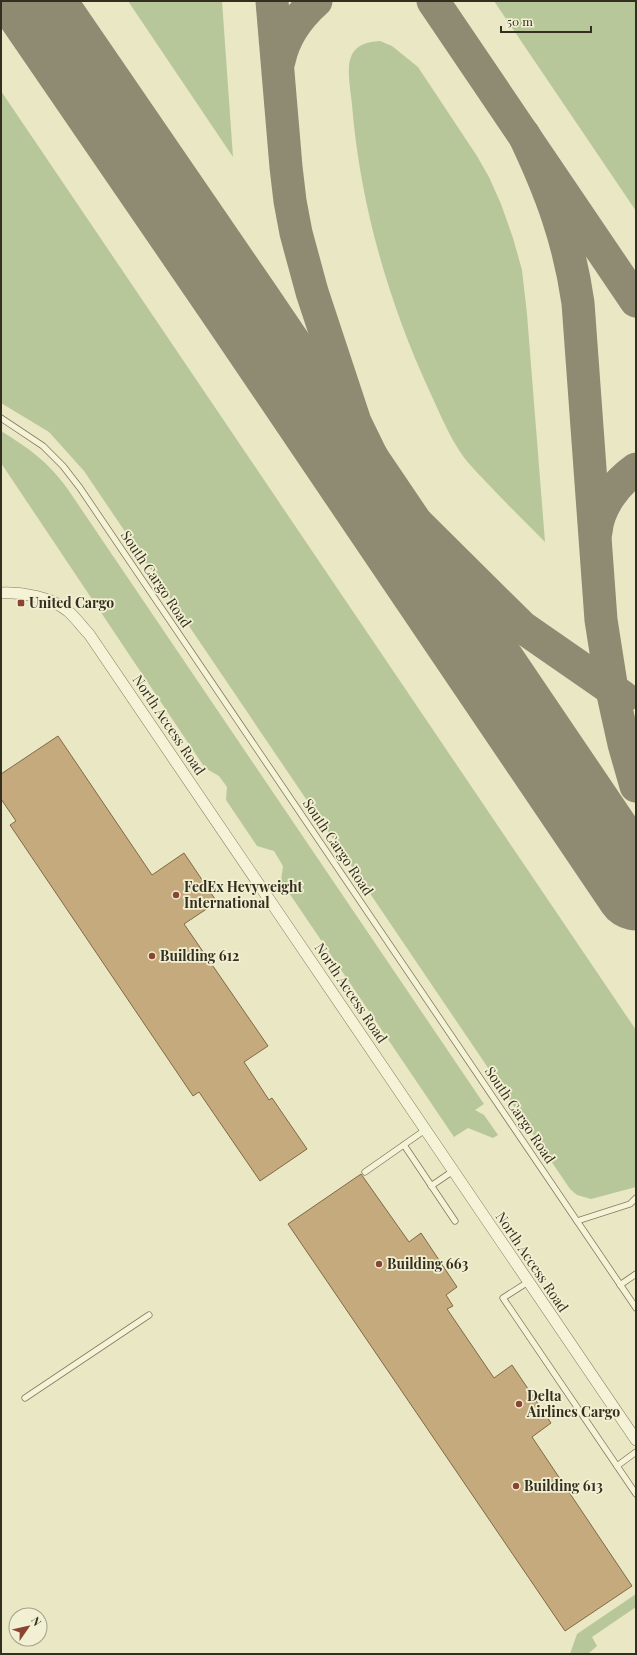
<svg xmlns="http://www.w3.org/2000/svg" width="637" height="1655" viewBox="0 0 637 1655" font-family="'Playfair Display',serif">
<style>
.green{fill:#b8c799}
.lines{fill:none;stroke-linecap:round;stroke-linejoin:round}
.taxiway{stroke:#8f8a72;stroke-width:33}
.runway{stroke:#8f8a72;stroke-width:81}
.building{fill:#c5aa7e;stroke:#806944}
.service-casing{stroke:#83795c;stroke-width:7}
.minor-casing{stroke:#83795c;stroke-width:12}
.service{stroke:#f5f3d7;stroke-width:5.5}
.minor{stroke:#f5f3d7;stroke-width:11}
.poi-dot{fill:#8c4432;stroke:#f2f0d3;stroke-width:1.5}
.labels{text-anchor:middle;stroke-width:3.5;stroke-linejoin:round;paint-order:stroke}
.street-label{font-size:14px;fill:#342e1f;stroke:#f2f0d3}
.poi-label{font-size:14px;font-weight:bold;fill:#342e1f;stroke:#f2f0d3;text-anchor:start}
</style>
<rect width="100%" height="100%" fill="#eae7c5"/>
<!-- green -->
<g class="green">
<path d="M 128,1 L 222,1 L 233,157 Z"/>
<path d="M 494,1 L 636,1 L 636,211 Z"/>
<path d="M 380,41 L 392,46 L 418,67 L 477,156 L 489,177 L 501,204 L 513,238 L 522,270 L 527,314 L 545,542 C 526,523 507,504 488,484 C 477,472 465,461 457,447 C 446,429 438,409 429,390 C 388,301 360,203 352,105 C 351,92 346,69 351,57 C 356,44 368,42 380,41 Z"/>
<path d="M 1,91 L 636,1030 L 636,1187 L 591,1199 L 577,1195 L 570,1189 L 84,471 L 49,432 L 1,403 Z"/>
<path d="M 1,431 C 30,449 47,461 67,488 L 484,1104 L 475,1110 L 484,1115 L 498,1135 L 493,1138 L 468,1128 L 454,1137 L 281,881 L 283,866 L 274,851 L 257,846 L 226,800 L 227,787 L 219,776 L 205,768 L 1,463 Z"/>
<path d="M 636,1594 L 636,1607 L 592,1637 L 597,1646 L 588,1654 L 570,1654 L 577,1634 Z"/>
</g>
<g class="lines">
<!-- taxiway -->
<g class="taxiway">
<path d="M 272,1 L 286,167 L 290,201 L 296,233 L 312,292 L 355,422 L 391,496 L 494,680"/>
<path d="M 433,1 L 636,301"/>
<path d="M 279,61 C 284,37 298,17 316,1"/>
<path d="M 524,135 C 551,192 569,240 578,303 L 601,620 L 612,690 L 624,744 L 636,786"/>
<path d="M 243,309 L 336,434 L 364,466"/>
<path d="M 418,524 L 522,627 L 623,697"/>
<path d="M 596,532 C 598,507 616,483 636,469"/>
</g>
<!-- runway -->
<path class="runway" d="M 32,1 L 243,309 L 636,890"/>
</g>
<!-- building -->
<g class="building">
<path d="M 58,736 L 152,875 L 184,853 L 217,902 L 184,924 L 268,1046 L 244,1062 L 269,1100 L 272,1098 L 307,1149 L 260,1181 L 199,1092 L 193,1096 L 10,825 L 16,821 L 1,799 L 1,774 Z"/>
<path d="M 361,1174 L 409,1242 L 421,1233 L 457,1287 L 446,1295 L 453,1306 L 447,1309 L 494,1378 L 512,1365 L 551,1423 L 532,1437 L 632,1586 L 565,1631 L 288,1224 Z"/>
</g>
<g class="lines">
<defs>
<g id="service">
<path d="M 1,418 L 43,446 L 63,466 L 80,488 L 636,1308"/>
<path d="M 404,1145 L 455,1221"/>
<path d="M 365,1172 L 425,1130"/>
<path d="M 431,1186 L 453,1171"/>
<path d="M 577,1221 L 630,1204 L 636,1198"/>
<path d="M 528,1282 L 503,1298 L 636,1494"/>
<path d="M 620,1285 L 636,1274"/>
<path d="M 25,1398 L 149,1315"/>
<path d="M 617,1466 L 636,1452"/>
</g>
<path id="minor" d="M 1,593 C 22,592 51,597 68,611 C 76,618 82,627 89,634 L 636,1440"/>
</defs>
<!-- service casing -->
<use href="#service" class="service-casing"/>
<!-- minor casing -->
<use href="#minor" class="minor-casing"/>
<!-- service -->
<use href="#service" class="service"/>
<!-- minor -->
<use href="#minor" class="minor"/>
</g>
<!-- markers -->
<g class="poi-dot">
<rect x="17" y="599" width="8" height="8" rx="2"/>
<circle cx="176" cy="895" r="4"/>
<circle cx="152" cy="956" r="4"/>
<circle cx="379" cy="1264" r="4"/>
<circle cx="519" cy="1404" r="4"/>
<circle cx="516" cy="1486" r="4"/>
</g>
<g class="labels">
<!-- street labels -->
<g class="street-label">
<text transform="translate(156 579) rotate(56)" y="5">South Cargo Road</text>
<text transform="translate(169 725) rotate(56)" y="5">North Access Road</text>
<text transform="translate(338 847) rotate(56)" y="5">South Cargo Road</text>
<text transform="translate(351 993) rotate(56)" y="5">North Access Road</text>
<text transform="translate(520 1115) rotate(56)" y="5">South Cargo Road</text>
<text transform="translate(532 1262) rotate(56)" y="5">North Access Road</text>
</g>
<!-- poi labels -->
<g class="poi-label">
<text x="29" y="608">United Cargo</text>
<text x="184" y="892">FedEx Hevyweight<tspan x="184" dy="16">International</tspan></text>
<text x="160" y="961">Building 612</text>
<text x="387" y="1269">Building 663</text>
<text x="527" y="1401">Delta<tspan x="527" dy="16">Airlines Cargo</tspan></text>
<text x="524" y="1491">Building 613</text>
</g>
</g>
<!-- border -->
<rect width="637" height="1655" fill="none" stroke="#342e1f" stroke-width="4"/>
<!-- north arrow -->
<g transform="translate(28 1627) rotate(56)"><circle r="19" fill="#f2f0d3" stroke="#a6a28b"/>
<path d="M0-3L7 15L0 10L-7 15Z" fill="#8c4432"/>
<text y="-6" font-size="11" font-weight="bold" text-anchor="middle" fill="#342e1f">N</text>
</g>
<!-- scale -->
<path d="M501 26v6h90v-6" fill="none" stroke="#342e1f" stroke-width="2"/>
<text x="507" y="26" font-size="12" fill="#342e1f" stroke="#f2f0d3" stroke-width="3" paint-order="stroke">50 m</text>
</svg>
